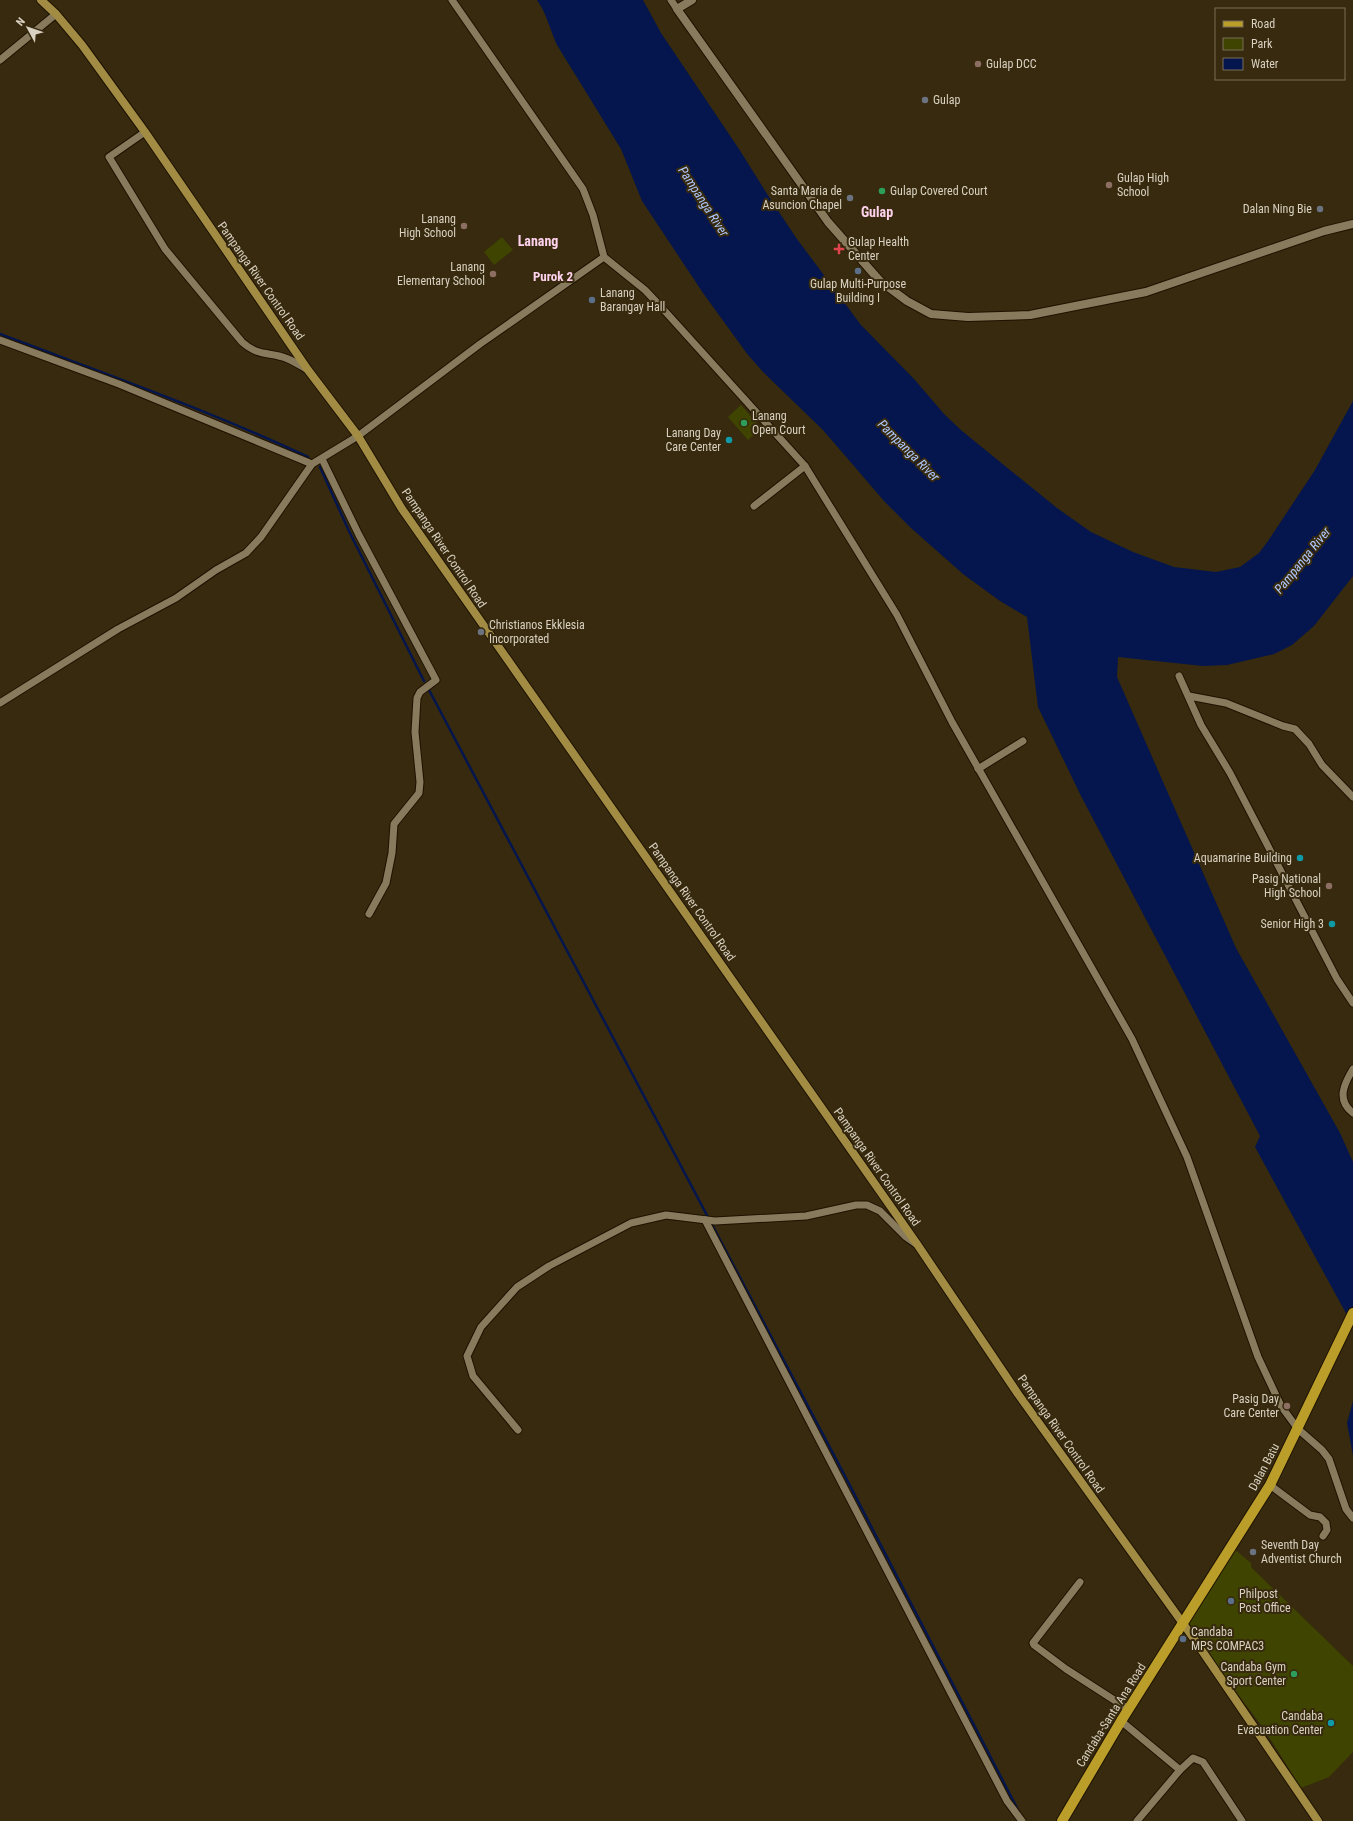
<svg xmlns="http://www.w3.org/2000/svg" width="1353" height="1821" viewBox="0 0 1353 1821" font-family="'Roboto Condensed',sans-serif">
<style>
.green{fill:#3f4400}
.water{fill:#04164d}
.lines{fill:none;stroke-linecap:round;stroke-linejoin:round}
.stream{stroke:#04164d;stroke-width:2.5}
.minor-casing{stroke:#1e1200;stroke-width:9}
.tertiary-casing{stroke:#1e1200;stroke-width:10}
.secondary-casing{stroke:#1e1200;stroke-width:10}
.primary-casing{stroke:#1e1200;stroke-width:12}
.minor{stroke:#887a5d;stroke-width:7}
.tertiary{stroke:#887a5d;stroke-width:8}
.secondary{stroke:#a28c44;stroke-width:8}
.primary{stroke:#bb9e2a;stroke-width:10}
.education-dot{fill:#8d6e63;stroke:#372a0e;stroke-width:1.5}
.worship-dot{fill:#6b7280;stroke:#372a0e;stroke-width:1.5}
.leisure-dot{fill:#2e9e5b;stroke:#372a0e;stroke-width:1.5}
.health-dot{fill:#e0444e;stroke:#372a0e;stroke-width:1.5}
.service-dot{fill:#5c6f8a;stroke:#372a0e;stroke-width:1.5}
.culture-dot{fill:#0f9aa8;stroke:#372a0e;stroke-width:1.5}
.labels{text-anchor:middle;stroke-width:4;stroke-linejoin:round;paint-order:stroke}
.poi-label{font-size:12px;fill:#d9d1c1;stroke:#372a0e;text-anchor:start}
.street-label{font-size:12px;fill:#d9d1c1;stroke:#372a0e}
.water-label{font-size:13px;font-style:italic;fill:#aec8fe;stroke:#372a0e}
.neighbourhood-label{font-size:13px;font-weight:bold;fill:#fed2ed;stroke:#372a0e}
.quarter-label{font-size:14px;font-weight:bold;fill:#fed2ed;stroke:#372a0e}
</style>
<rect width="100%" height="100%" fill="#372a0e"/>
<!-- green -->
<g class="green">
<path d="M 502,237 L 513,250 L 494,265 L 484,252 Z"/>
<path d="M 741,405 L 761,428 L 748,440 L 728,417 Z"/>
<path d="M 1233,1548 L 1251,1563 L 1251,1567 L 1353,1666 L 1353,1752 L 1329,1777 L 1301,1788 L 1264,1729 L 1185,1624 Z"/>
</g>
<!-- water -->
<g class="water">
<path d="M 537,0 L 643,0 L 661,33 L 739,149 L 769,197 L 797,239 L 861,325 L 915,380 L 944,414 L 962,431 L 1057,508 L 1091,532 L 1133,552 L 1174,567 L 1216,572 L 1240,567 L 1259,553 L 1268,541 L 1315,470 L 1353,401 L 1353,576 L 1314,626 L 1292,645 L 1274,654 L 1227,665 L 1203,666 L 1118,657 L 1117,677 L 1236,948 L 1340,1133 L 1353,1162 L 1353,1326 L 1255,1147 L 1260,1136 L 1081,796 L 1038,707 L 1027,617 L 1000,601 L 963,574 L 911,528 L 884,501 L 823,430 L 764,373 L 748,355 L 703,293 L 642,201 L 621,149 L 557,45 C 550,30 547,14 537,0 Z"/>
<path d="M 1353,1401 L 1353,1456 L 1347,1423 Z"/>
</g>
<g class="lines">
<!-- stream -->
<g class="stream">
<path d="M 0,334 C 103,373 208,410 308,457"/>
<path d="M 320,467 L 349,531 L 424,681"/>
<path d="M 428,688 L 845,1476 L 1019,1812"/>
</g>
<defs>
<g id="minor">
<path d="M 452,0 L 583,189 L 593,215 L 604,257 L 645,290 L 663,309 L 805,466 L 897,615 L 952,722 L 1132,1039 L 1187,1157 L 1258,1357 L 1281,1406 L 1298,1429 L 1322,1450 L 1329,1459 L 1346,1509 L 1353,1518"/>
<path d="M 671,0 L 677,9"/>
<path d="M 0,60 L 56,14"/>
<path d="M 145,132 L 109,157 L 165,249 L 242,342 C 260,358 270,351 288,359 C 295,362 301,366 308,370"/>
<path d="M 0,340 L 119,384 L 312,464"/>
<path d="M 322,459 L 359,535 L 436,680 L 420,692 L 417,698 L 415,732 L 420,782 L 419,793 L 394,824 L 392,853 L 386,883 L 369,914"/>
<path d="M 754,506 L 805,466"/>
<path d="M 1179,676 L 1201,725 L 1230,773 L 1337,979 L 1353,1003"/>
<path d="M 1189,696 L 1226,703 L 1283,726 L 1295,729 L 1309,744 L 1322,765 L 1353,797"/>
<path d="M 0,703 L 118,629 L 176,598 L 216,570 L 246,553 L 261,537 L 312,464 L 358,436 L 480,344 L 604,257"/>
<path d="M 978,769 L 1023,741"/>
<path d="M 1353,1069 C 1344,1084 1336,1100 1353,1113"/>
<path d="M 705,1220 L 1007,1801 L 1022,1821"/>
<path d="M 518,1430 L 473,1376 L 467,1356 L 481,1327 L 517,1287 L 549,1266 L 631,1223 L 666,1215 L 715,1221 L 806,1216 L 856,1205 L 867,1205 L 880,1211 L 906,1237 L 916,1244"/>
<path d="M 1270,1485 L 1310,1515 L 1320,1517 L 1326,1523 L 1327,1530 L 1323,1536"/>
<path d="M 1080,1582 L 1033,1643 L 1034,1645 L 1066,1669 L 1128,1709"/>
<path d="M 1121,1721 L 1180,1770"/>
<path d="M 1137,1821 L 1180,1770 L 1193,1758 L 1203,1762 L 1242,1821"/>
</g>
<path id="tertiary" d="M 692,0 L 677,9 L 828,222 L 880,281 L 907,301 L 931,314 L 968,317 L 1030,315 L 1146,292 L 1324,231 L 1353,224"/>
<path id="secondary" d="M 41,0 L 56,14 L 82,45 L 145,132 L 308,370 L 358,436 L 402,509 L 917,1244 L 1018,1394 L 1192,1636 L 1318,1821"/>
<path id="primary" d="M 1062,1821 L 1121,1721 L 1270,1485 L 1353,1313"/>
</defs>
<!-- minor casing -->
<use href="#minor" class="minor-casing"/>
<!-- tertiary casing -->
<use href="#tertiary" class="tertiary-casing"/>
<!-- secondary casing -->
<use href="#secondary" class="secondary-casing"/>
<!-- primary casing -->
<use href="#primary" class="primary-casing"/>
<!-- minor -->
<use href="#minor" class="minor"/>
<!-- tertiary -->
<use href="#tertiary" class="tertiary"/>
<!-- secondary -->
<use href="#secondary" class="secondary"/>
<!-- primary -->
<use href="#primary" class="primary"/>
</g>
<!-- markers -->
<g class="education-dot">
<circle cx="978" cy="64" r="4"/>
<circle cx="1109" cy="185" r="4"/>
<circle cx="464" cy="226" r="4"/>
<circle cx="493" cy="274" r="4"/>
<circle cx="1329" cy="886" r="4"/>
<circle cx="1287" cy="1406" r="4"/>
</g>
<g class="worship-dot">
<circle cx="925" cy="100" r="4"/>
<circle cx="850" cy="198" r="4"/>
<circle cx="1320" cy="209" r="4"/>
<circle cx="481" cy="632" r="4"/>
<circle cx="1253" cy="1552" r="4"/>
</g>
<g class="leisure-dot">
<circle cx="882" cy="191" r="4"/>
<circle cx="744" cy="423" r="4"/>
<circle cx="1294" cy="1674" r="4"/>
</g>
<path class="health-dot" d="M837 243h4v4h4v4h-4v4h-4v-4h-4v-4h4z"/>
<g class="service-dot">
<circle cx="858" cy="271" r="4"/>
<circle cx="592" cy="300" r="4"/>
<circle cx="1231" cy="1601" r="4"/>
<circle cx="1183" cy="1639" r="4"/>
</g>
<g class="culture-dot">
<circle cx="729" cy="440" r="4"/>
<circle cx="1300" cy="858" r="4"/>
<circle cx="1332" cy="924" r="4"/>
<circle cx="1331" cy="1723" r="4"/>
</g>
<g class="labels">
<!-- poi labels -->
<g class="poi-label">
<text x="986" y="68">Gulap DCC</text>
<text x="933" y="104">Gulap</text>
<text x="1117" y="182">Gulap High<tspan x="1117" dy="14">School</tspan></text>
<text x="842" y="195" text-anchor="end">Santa Maria de<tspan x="842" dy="14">Asuncion Chapel</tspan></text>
<text x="890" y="195">Gulap Covered Court</text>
<text x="1312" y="213" text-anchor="end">Dalan Ning Bie</text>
<text x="456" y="223" text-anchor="end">Lanang<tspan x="456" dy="14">High School</tspan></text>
<text x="848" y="246">Gulap Health<tspan x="848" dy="14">Center</tspan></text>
<text x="485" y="271" text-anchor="end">Lanang<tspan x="485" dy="14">Elementary School</tspan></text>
<text x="858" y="288" text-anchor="middle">Gulap Multi-Purpose<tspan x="858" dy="14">Building I</tspan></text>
<text x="600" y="297">Lanang<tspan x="600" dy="14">Barangay Hall</tspan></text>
<text x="752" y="420">Lanang<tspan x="752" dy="14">Open Court</tspan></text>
<text x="721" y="437" text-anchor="end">Lanang Day<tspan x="721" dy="14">Care Center</tspan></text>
<text x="489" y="629">Christianos Ekklesia<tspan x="489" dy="14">Incorporated</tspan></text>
<text x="1292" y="862" text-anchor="end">Aquamarine Building</text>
<text x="1321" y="883" text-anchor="end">Pasig National<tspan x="1321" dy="14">High School</tspan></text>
<text x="1324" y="928" text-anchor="end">Senior High 3</text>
<text x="1279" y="1403" text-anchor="end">Pasig Day<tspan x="1279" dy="14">Care Center</tspan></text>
<text x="1261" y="1549">Seventh Day<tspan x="1261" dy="14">Adventist Church</tspan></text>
<text x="1239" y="1598">Philpost<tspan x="1239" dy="14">Post Office</tspan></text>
<text x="1191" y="1636">Candaba<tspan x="1191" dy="14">MPS COMPAC3</tspan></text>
<text x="1286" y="1671" text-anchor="end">Candaba Gym<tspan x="1286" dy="14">Sport Center</tspan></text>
<text x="1323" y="1720" text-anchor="end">Candaba<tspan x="1323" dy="14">Evacuation Center</tspan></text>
</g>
<!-- street labels -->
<g class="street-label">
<text transform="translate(261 281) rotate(55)" y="4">Pampanga River Control Road</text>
<text transform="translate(444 548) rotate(56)" y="4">Pampanga River Control Road</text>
<text transform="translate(692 902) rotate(55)" y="4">Pampanga River Control Road</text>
<text transform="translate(877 1167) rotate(55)" y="4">Pampanga River Control Road</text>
<text transform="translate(1061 1434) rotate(55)" y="4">Pampanga River Control Road</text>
<text transform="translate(1264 1467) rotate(-62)" y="4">Dalan Batu</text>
<text transform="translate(1111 1715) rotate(-58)" y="4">Candaba-Santa Ana Road</text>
</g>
<!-- water labels -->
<g class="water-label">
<text transform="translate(704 201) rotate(57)" y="5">Pampanga River</text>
<text transform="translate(909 450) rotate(45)" y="5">Pampanga River</text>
<text transform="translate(1302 560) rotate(-51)" y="5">Pampanga River</text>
</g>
<!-- neighbourhood labels -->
<g class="neighbourhood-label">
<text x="553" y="281">Purok 2</text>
</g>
<!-- quarter labels -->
<g class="quarter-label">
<text x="877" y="217">Gulap</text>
<text x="538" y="246">Lanang</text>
</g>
</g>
<!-- legend -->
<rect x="1215" y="8" width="130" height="72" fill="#372a0e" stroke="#786d56"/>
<rect x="1223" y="21" width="20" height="6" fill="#bb9e2a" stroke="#786d56"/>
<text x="1251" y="28" font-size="12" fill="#d9d1c1">Road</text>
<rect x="1223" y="38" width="20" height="12" fill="#3f4400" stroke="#786d56"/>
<text x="1251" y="48" font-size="12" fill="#d9d1c1">Park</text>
<rect x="1223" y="58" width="20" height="12" fill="#04164d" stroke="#786d56"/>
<text x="1251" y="68" font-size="12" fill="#d9d1c1">Water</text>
<!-- north arrow -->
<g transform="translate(28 28) rotate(310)" stroke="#372a0e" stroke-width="3" paint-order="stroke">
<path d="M0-3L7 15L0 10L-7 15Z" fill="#d9d1c1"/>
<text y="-6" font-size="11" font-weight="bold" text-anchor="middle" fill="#d9d1c1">N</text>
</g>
</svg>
